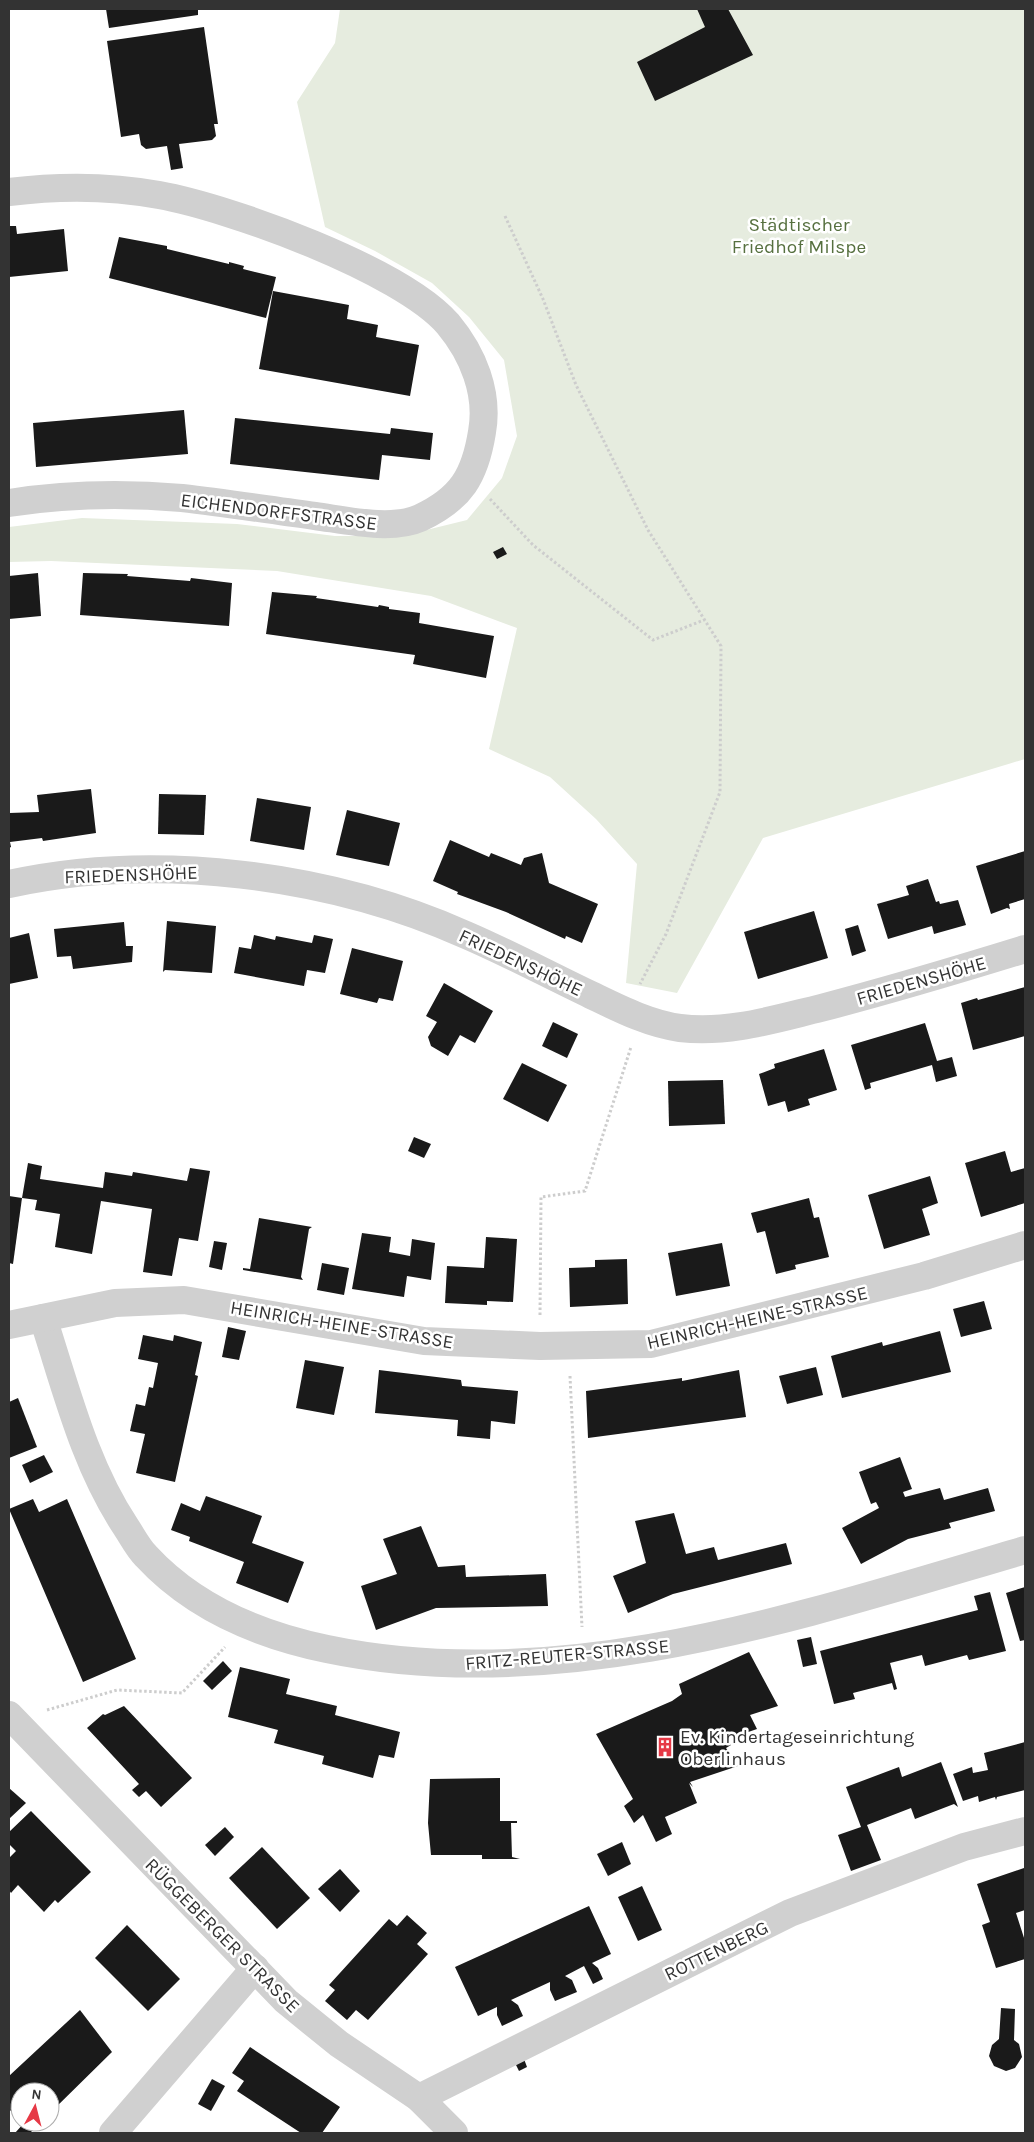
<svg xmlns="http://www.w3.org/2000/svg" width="1034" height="2142" viewBox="0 0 1034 2142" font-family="Karla,sans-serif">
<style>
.green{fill:#e6ecdf}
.building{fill:#1a1a1a}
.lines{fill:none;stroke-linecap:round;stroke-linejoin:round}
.path{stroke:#cdcdcd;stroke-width:3;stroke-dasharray:2.5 2.5;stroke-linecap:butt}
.street{stroke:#d0d0d0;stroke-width:28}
.labels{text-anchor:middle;stroke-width:5;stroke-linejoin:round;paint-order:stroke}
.park-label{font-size:19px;fill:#56703f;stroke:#fff}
.street-label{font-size:19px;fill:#333;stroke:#fff}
.poi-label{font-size:19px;fill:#333;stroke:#fff;text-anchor:start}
</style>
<rect width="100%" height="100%" fill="#fff"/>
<!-- green -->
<path class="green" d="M 340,9 L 1025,9 L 1025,759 L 763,838 L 677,993 L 626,983 L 637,864 L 596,819 L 550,777 L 489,749 L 517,628 L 431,596 L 277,571 L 51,561 L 9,562 L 9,527 L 82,518 L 237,524 L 335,536 L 402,536 L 467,520 L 502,478 L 517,436 L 504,360 L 469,317 L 432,283 L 375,251 L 325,227 L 297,102 L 335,43 Z"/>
<!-- building -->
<g class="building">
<path d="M 106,9 L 198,9 L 198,15 L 109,28 Z"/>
<path d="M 697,9 L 728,9 L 753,55 L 655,101 L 637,62 L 705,27 Z"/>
<path d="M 204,27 L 218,124 L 214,124 L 216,136 L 212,140 L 179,144 L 183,168 L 171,170 L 167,146 L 146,149 L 141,145 L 139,134 L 121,137 L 107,41 Z"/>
<path d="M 9,226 L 16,226 L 17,234 L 64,229 L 68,271 L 9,277 Z"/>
<path d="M 119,237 L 167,246 L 167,249 L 229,264 L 229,262 L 244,266 L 243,269 L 276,277 L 266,318 L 109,278 Z"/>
<path d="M 273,291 L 349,305 L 347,319 L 378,325 L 376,337 L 419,345 L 410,396 L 259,369 Z"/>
<path d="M 184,410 L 188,454 L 36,467 L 33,423 Z"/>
<path d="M 235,418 L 390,434 L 391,428 L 433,433 L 430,460 L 382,455 L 379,480 L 230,464 Z"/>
<path d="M 503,547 L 507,554 L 497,559 L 493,552 Z"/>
<path d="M 38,573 L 41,616 L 9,619 L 9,576 Z"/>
<path d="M 83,573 L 128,574 L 127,576 L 190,581 L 191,578 L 232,583 L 229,626 L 80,615 Z"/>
<path d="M 272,592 L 317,596 L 316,598 L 378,607 L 379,605 L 389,607 L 389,609 L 420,613 L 419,623 L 494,636 L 486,678 L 413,664 L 415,655 L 266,634 Z"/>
<path d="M 91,789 L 96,833 L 43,841 L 42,838 L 10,842 L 11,847 L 9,848 L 9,813 L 39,812 L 37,795 Z"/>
<path d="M 159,794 L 206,795 L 204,835 L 158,834 Z"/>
<path d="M 257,798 L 311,807 L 304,850 L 250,841 Z"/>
<path d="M 347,810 L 400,823 L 389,866 L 336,855 Z"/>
<path d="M 450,840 L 489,857 L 491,853 L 521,865 L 524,858 L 542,853 L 549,883 L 598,904 L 582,943 L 566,936 L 565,939 L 506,912 L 457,894 L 458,892 L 433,881 Z"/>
<path d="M 1025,851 L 1025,899 L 1009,904 L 1010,909 L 1007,908 L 991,914 L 976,866 Z"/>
<path d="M 928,879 L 936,902 L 939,901 L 940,904 L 958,900 L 966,925 L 934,934 L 932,926 L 888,939 L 877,904 L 909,895 L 906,886 Z"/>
<path d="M 814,911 L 828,958 L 758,979 L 744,932 Z"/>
<path d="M 167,921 L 216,926 L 212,973 L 165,970 L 163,972 Z"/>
<path d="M 124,922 L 126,946 L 133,946 L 132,962 L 73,969 L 71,956 L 57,957 L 54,929 Z"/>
<path d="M 858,925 L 866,951 L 852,956 L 845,929 Z"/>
<path d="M 29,933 L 38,978 L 9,984 L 9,938 Z"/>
<path d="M 254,935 L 275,940 L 276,936 L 312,943 L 314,935 L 333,939 L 325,973 L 307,970 L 304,986 L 234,973 L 239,947 L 251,949 Z"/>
<path d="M 352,948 L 403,961 L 393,1001 L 379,998 L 377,1003 L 340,994 Z"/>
<path d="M 444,983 L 493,1011 L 475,1043 L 460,1035 L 448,1056 L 431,1046 L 428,1037 L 437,1022 L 426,1016 Z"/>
<path d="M 1025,987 L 1025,1036 L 973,1050 L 961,1003 L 977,998 L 978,1000 Z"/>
<path d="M 553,1022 L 578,1034 L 567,1058 L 542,1046 Z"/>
<path d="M 925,1023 L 937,1061 L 952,1057 L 957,1076 L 936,1082 L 932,1065 L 870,1083 L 871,1088 L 865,1090 L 851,1045 Z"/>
<path d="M 824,1049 L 837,1090 L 808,1099 L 810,1105 L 788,1112 L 785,1101 L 768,1106 L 759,1074 L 775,1068 L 774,1064 Z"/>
<path d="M 522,1063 L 567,1085 L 548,1122 L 503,1099 Z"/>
<path d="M 723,1080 L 725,1124 L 669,1126 L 668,1081 Z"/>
<path d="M 414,1137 L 431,1144 L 424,1158 L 408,1151 Z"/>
<path d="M 1005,1151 L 1011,1172 L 1025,1168 L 1025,1203 L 981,1217 L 965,1163 Z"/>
<path d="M 28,1163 L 42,1166 L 40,1179 L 103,1188 L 105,1172 L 132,1176 L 133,1172 L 187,1181 L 190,1168 L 210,1171 L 198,1241 L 179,1238 L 172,1276 L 143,1272 L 152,1209 L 101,1201 L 92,1254 L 55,1247 L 60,1214 L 35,1210 L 37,1200 L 22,1198 Z"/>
<path d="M 930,1176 L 938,1203 L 922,1209 L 930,1235 L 884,1249 L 868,1195 Z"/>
<path d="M 9,1196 L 22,1198 L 13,1264 L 9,1263 Z"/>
<path d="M 809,1198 L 814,1218 L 819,1217 L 829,1257 L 795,1265 L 796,1269 L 776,1274 L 765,1231 L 757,1233 L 751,1213 Z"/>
<path d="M 259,1218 L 312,1227 L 309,1229 L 301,1277 L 303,1280 L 243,1270 L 243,1268 L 250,1269 Z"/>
<path d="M 362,1233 L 391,1237 L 389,1252 L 410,1256 L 412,1239 L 435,1243 L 431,1280 L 407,1276 L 404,1297 L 352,1289 Z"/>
<path d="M 486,1237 L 517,1239 L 513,1302 L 487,1301 L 487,1305 L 445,1303 L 447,1266 L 484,1268 Z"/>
<path d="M 214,1241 L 227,1243 L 222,1270 L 209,1267 Z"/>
<path d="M 722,1243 L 730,1286 L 676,1296 L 668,1253 Z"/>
<path d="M 627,1259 L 628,1304 L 570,1307 L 569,1268 L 595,1267 L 595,1260 Z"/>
<path d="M 322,1263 L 349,1268 L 344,1295 L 317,1290 Z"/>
<path d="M 984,1301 L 992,1329 L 961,1337 L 953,1309 Z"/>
<path d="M 228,1327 L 246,1331 L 239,1360 L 222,1357 Z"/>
<path d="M 940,1331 L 951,1372 L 842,1398 L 831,1356 L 882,1342 L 883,1346 Z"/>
<path d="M 143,1335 L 173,1341 L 174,1335 L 202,1342 L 195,1375 L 198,1376 L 175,1482 L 136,1473 L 145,1434 L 130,1431 L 136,1404 L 145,1406 L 149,1387 L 153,1388 L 158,1363 L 138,1359 Z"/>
<path d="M 305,1360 L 344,1367 L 334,1415 L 296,1408 Z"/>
<path d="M 816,1367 L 823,1395 L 787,1404 L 779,1376 Z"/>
<path d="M 379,1370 L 461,1380 L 462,1386 L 518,1391 L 515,1424 L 491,1421 L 490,1439 L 457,1436 L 458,1420 L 375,1413 Z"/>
<path d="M 739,1370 L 746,1417 L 588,1438 L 586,1391 L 682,1378 L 682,1381 Z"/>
<path d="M 18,1398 L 37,1447 L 9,1458 L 9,1402 Z"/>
<path d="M 44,1455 L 53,1472 L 30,1483 L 22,1465 Z"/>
<path d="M 900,1457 L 912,1489 L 903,1492 L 905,1497 L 940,1488 L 944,1500 L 988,1488 L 995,1511 L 949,1523 L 951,1528 L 908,1539 L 861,1564 L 842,1528 L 879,1508 L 876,1502 L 871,1504 L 859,1472 Z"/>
<path d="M 206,1496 L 262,1516 L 252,1543 L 304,1562 L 288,1603 L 236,1583 L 244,1562 L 189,1541 L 190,1537 L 171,1530 L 181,1503 L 200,1511 Z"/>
<path d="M 33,1499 L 39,1512 L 67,1499 L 136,1659 L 83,1682 L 9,1509 Z"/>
<path d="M 674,1513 L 686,1554 L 714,1547 L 718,1560 L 786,1543 L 792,1564 L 673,1594 L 628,1613 L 613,1576 L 646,1563 L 635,1521 Z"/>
<path d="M 421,1526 L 438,1567 L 465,1565 L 466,1577 L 546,1574 L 548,1606 L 436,1608 L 376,1630 L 361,1586 L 397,1574 L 383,1539 Z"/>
<path d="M 1025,1587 L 1025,1640 L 1020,1641 L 1006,1593 Z"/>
<path d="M 990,1592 L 1006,1651 L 969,1660 L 967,1655 L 925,1666 L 922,1655 L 890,1663 L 897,1689 L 894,1690 L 892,1683 L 853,1693 L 855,1699 L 834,1704 L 820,1651 L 978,1610 L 974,1596 Z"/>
<path d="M 811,1637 L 817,1664 L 803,1667 L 797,1640 Z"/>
<path d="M 749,1652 L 778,1706 L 750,1715 L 757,1729 L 728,1739 L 731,1745 L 726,1748 L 738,1766 L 690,1782 L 693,1787 L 689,1783 L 697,1803 L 665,1817 L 672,1834 L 656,1842 L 643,1815 L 634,1823 L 624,1806 L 633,1799 L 596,1734 L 672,1701 L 682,1694 L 679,1684 Z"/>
<path d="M 223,1661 L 232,1671 L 212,1690 L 203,1681 Z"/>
<path d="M 240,1667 L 290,1679 L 286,1694 L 337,1706 L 335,1715 L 400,1732 L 394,1758 L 379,1755 L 373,1778 L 322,1764 L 324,1756 L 274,1743 L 278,1730 L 228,1717 Z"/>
<path d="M 124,1706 L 192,1778 L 161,1807 L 146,1791 L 139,1797 L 132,1790 L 139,1784 L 87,1728 L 103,1714 L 105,1715 Z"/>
<path d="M 1025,1742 L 1025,1790 L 997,1797 L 996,1800 L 995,1797 L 979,1802 L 978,1796 L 963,1801 L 953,1774 L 972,1767 L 973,1773 L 988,1770 L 984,1753 Z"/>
<path d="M 941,1762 L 958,1807 L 954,1804 L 915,1819 L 911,1808 L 867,1825 L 881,1860 L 851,1871 L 838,1835 L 861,1827 L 846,1787 L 899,1767 L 902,1777 Z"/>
<path d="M 500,1778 L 500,1821 L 517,1821 L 517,1823 L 511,1823 L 512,1857 L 520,1859 L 482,1859 L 482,1855 L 431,1855 L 428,1823 L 430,1779 Z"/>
<path d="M 9,1788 L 26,1803 L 9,1819 Z"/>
<path d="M 31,1811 L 91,1872 L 58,1903 L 55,1900 L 44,1912 L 18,1885 L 11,1893 L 9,1890 L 9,1858 L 16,1851 L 9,1844 L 9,1832 Z"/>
<path d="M 225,1827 L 234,1837 L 215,1856 L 205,1845 Z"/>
<path d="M 622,1842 L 631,1864 L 608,1876 L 597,1854 Z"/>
<path d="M 262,1847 L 310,1898 L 277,1929 L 229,1878 Z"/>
<path d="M 1024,1868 L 1025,1910 L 1016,1913 L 1025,1941 L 1025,1959 L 996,1968 L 982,1925 L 990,1922 L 977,1884 Z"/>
<path d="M 340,1869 L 360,1891 L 340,1912 L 318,1889 Z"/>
<path d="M 642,1886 L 662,1930 L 638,1941 L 618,1897 Z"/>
<path d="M 589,1906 L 611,1954 L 592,1963 L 598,1968 L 603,1979 L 593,1984 L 584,1966 L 565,1976 L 572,1980 L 577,1992 L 555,2001 L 550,1990 L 550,1982 L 511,2000 L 518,2005 L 523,2016 L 502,2026 L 497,2015 L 497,2007 L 478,2016 L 455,1967 Z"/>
<path d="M 407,1915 L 427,1933 L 417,1944 L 428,1954 L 368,2020 L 356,2010 L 347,2020 L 325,2001 L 335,1990 L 329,1985 L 389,1919 L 397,1926 Z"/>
<path d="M 127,1925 L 180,1979 L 148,2011 L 95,1958 Z"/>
<path d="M 1001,2008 L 1015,2009 L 1014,2040 L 1019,2044 L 1022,2057 L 1015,2068 L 1006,2071 L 994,2066 L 989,2056 L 992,2045 L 999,2039 Z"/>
<path d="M 80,2010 L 112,2052 L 50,2113 L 50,2092 L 20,2092 L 20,2120 L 9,2109 L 9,2076 Z"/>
<path d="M 250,2047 L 340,2107 L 322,2133 L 301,2133 L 237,2091 L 244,2081 L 232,2073 Z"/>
<path d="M 524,2059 L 527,2067 L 519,2071 L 515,2063 Z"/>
<path d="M 212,2079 L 225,2086 L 211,2111 L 198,2104 Z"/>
<path d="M 22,2122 L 41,2122 L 30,2133 L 15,2133 L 24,2123 Z"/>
</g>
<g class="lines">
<!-- path -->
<g class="path">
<path d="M 505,216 L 543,299 L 576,385 L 648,530 L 721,646 L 720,792 L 666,934 L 640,984"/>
<path d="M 490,499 L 533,545 L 653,640 L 704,620"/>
<path d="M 540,1315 L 541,1197 L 585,1191 L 631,1047"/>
<path d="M 570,1376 L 582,1627"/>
<path d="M 47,1710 L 117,1690 L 182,1693 L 225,1647"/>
</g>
<!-- street -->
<g class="street">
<path d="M 9,192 C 57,186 111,186 159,195 C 231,208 401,270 448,324 C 473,354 489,393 482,432 C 475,476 461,499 420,518 C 391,531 345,520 315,516 C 270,510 226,503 182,498 C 123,493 67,494 9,503"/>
<path d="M 9,884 C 156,852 329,874 466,935 C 508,953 549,975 591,995 C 618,1008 649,1024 680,1028 C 728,1034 775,1019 821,1008 C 890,990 957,970 1025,949"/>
<path d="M 43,1318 C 66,1388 84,1464 126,1527 C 132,1536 138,1548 146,1556 C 194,1608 259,1635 327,1649 C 561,1698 803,1615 1025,1550"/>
<path d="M 9,1325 L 115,1303 L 184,1300 L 424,1341 L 540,1346 L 651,1344 L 924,1276 L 1025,1245"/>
<path d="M 9,1715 L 286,2001 L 339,2044 L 419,2098 L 454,2133"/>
<path d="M 419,2098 L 790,1913 L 964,1847 L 1025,1831"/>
<path d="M 113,2133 L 255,1968"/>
</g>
</g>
<!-- icons -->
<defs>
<symbol id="building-bare" viewBox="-9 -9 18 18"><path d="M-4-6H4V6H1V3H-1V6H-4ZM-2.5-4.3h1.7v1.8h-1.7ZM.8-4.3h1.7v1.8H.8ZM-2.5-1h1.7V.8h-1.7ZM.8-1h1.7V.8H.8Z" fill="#e63946" stroke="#fff" stroke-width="2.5" paint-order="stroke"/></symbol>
</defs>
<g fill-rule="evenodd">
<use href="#building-bare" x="651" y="1733" width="28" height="28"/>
</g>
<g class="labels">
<!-- park labels -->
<g class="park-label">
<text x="799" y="231">Städtischer<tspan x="799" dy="22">Friedhof Milspe</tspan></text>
</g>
<!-- street labels -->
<g class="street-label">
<text transform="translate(279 511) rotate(7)" y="7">EICHENDORFFSTRASSE</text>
<text transform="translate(131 874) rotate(-2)" y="7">FRIEDENSHÖHE</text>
<text transform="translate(521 962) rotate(25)" y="7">FRIEDENSHÖHE</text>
<text transform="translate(921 980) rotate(-16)" y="7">FRIEDENSHÖHE</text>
<text transform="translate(757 1317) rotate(-13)" y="7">HEINRICH-HEINE-STRASSE</text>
<text transform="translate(342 1324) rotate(9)" y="7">HEINRICH-HEINE-STRASSE</text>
<text transform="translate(567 1654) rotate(-5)" y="7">FRITZ-REUTER-STRASSE</text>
<text transform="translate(223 1935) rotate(45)" y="7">RÜGGEBERGER STRASSE</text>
<text transform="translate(716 1950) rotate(-26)" y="7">ROTTENBERG</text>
</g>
<!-- poi labels -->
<g class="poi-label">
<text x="680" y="1743">Ev. Kindertageseinrichtung<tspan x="680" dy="22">Oberlinhaus</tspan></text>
</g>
</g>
<!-- border -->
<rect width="1034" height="2142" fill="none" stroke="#333333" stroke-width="20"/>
<!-- north arrow -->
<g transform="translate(35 2107) rotate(7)"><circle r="24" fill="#ffffff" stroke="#adadad"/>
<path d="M0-4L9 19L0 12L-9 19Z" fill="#e63946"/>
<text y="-8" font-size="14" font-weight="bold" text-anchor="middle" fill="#333333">N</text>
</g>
</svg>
